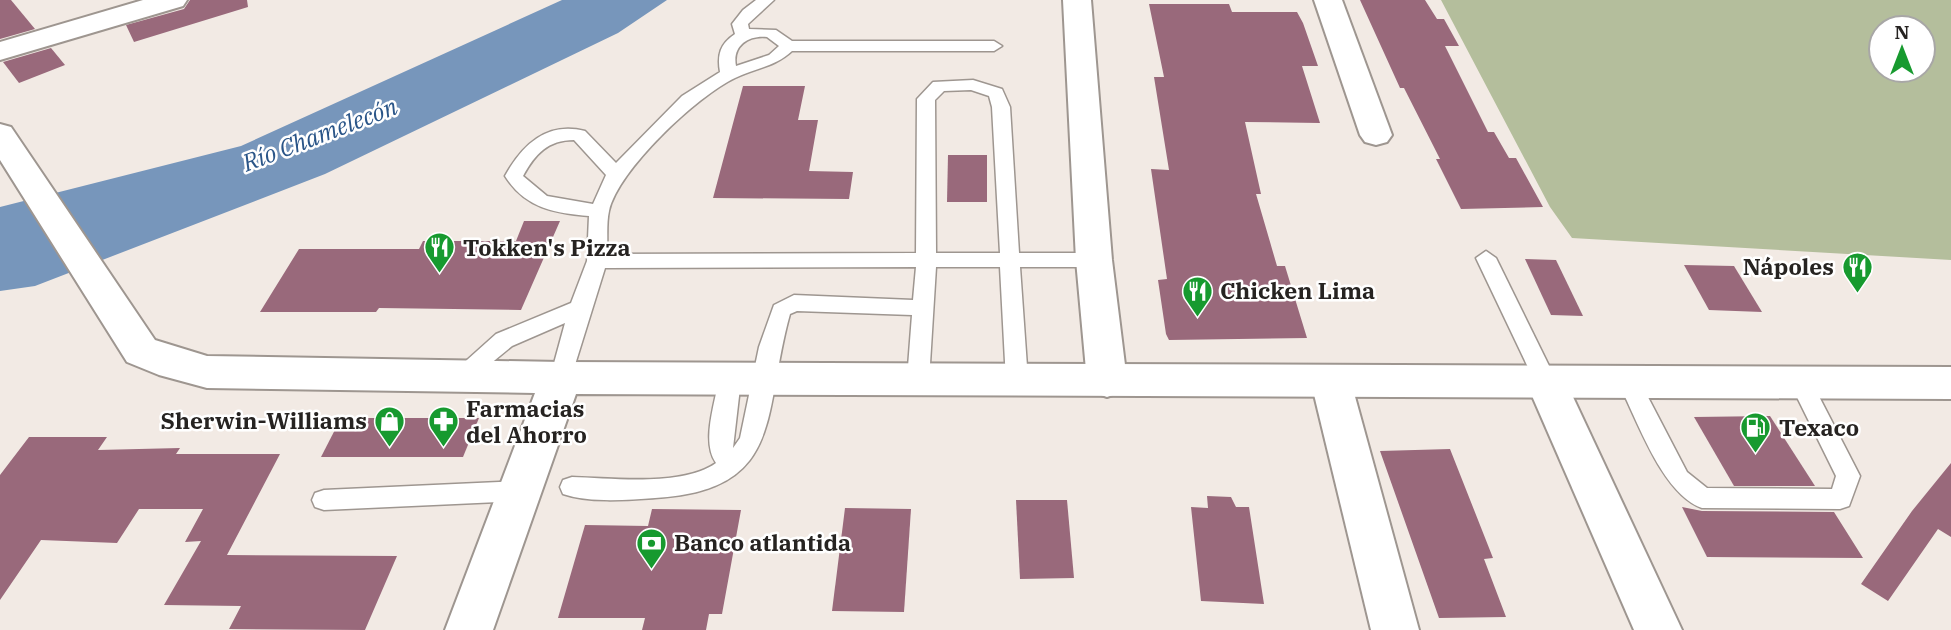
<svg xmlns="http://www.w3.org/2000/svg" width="1951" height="630" viewBox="0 0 1951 630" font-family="'IBM Plex Serif',serif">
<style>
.green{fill:#b4be9c;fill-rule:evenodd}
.water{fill:#7796bb}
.building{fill:#99697b}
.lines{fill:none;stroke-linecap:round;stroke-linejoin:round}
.lane-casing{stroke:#9e9690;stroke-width:3}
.street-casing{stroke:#9e9690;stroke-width:4}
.secondary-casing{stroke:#9e9690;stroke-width:4}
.lane{fill:#fff;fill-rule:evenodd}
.street{fill:#fff;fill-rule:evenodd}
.secondary{fill:#fff;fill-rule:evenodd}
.labels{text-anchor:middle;stroke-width:5;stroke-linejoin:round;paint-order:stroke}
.poi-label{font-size:23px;font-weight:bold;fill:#262321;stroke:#fff;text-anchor:start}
.water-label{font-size:24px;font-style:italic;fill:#2a5588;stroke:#fff}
</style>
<rect width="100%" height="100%" fill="#f2eae4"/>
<!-- green -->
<path class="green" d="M 1441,0 L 1951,0 L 1951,260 L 1572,238 L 1550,207 ZM 1881,28 L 1923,28 L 1923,70 L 1881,70 Z"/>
<!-- water -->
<path class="water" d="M 562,0 L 667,0 L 618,33 L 325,174 L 35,286 L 0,291 L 0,207 L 241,146 Z"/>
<!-- building -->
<g class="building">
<path d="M 0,0 L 11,0 L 35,29 L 0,39 Z"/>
<path d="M 190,0 L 247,0 L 248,7 L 134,42 L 126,25 L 184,9 Z"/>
<path d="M 1360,0 L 1425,0 L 1437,19 L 1444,19 L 1459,46 L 1445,46 L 1488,132 L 1494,132 L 1509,158 L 1516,158 L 1543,207 L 1461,209 L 1436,159 L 1440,159 L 1404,88 L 1400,88 Z"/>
<path d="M 1149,4 L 1229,4 L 1232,12 L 1297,12 L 1303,23 L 1318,66 L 1302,66 L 1320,123 L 1245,122 L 1261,194 L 1256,194 L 1277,266 L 1285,266 L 1307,338 L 1169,340 L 1166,334 L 1158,280 L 1167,279 L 1151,169 L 1169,170 L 1154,77 L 1164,77 Z"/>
<path d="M 51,48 L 65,65 L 19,83 L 3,62 Z"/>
<path d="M 743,86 L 805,86 L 798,120 L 818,120 L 809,171 L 853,172 L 849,199 L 713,198 Z"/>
<path d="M 948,155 L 987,155 L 987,202 L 947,202 Z"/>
<path d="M 524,221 L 560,221 L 521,310 L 379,308 L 376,312 L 260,312 L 299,249 L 419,249 L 423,241 L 516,241 Z"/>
<path d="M 1525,259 L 1556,260 L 1583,316 L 1551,315 Z"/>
<path d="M 1684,265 L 1734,266 L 1762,312 L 1709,310 Z"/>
<path d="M 1770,416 L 1815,486 L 1734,486 L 1694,417 Z"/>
<path d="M 341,418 L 479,418 L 463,457 L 321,457 Z"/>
<path d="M 29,437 L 107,437 L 98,450 L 180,448 L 176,454 L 280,454 L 227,555 L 397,556 L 365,630 L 229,629 L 241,606 L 164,605 L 201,541 L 185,542 L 203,509 L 139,509 L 117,543 L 41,540 L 0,600 L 0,475 Z"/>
<path d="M 1450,449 L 1493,558 L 1484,559 L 1506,617 L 1439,618 L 1380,451 Z"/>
<path d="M 1951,463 L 1951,537 L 1938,529 L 1888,601 L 1861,584 L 1912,511 Z"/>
<path d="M 1207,496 L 1231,497 L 1236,507 L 1249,507 L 1264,604 L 1201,601 L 1191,507 L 1208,508 Z"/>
<path d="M 1016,500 L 1067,500 L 1074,578 L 1020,579 Z"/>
<path d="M 1682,507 L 1702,511 L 1834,512 L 1863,558 L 1707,557 Z"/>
<path d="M 845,508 L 911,509 L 904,612 L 832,611 Z"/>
<path d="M 652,509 L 741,510 L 722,614 L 709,614 L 706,630 L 642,630 L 645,618 L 558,618 L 585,525 L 648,526 Z"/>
</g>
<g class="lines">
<defs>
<g id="lane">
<path d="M 756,0 L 774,0 L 748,24 L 749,29 L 776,30 L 792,41 L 994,41 L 1002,46 L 994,51 L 792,51 C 775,67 755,68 735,78 C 697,96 618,170 609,211 C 606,224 608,241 607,254 L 916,253 L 917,99 L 933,82 L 973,80 L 1002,89 L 1010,107 L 1019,253 L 1094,253 L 1104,260 L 1094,267 L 1020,267 L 1028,381 L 1025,387 L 1017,390 L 1009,387 L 1006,381 L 1000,267 L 936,267 L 929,380 L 926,386 L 918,389 L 910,386 L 907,380 L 912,315 L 797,311 L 790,314 C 762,413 786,490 655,498 C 627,500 589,503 563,494 L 560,487 L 563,480 L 572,477 C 612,478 682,487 716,463 C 701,442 715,403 719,379 L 722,373 L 730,370 L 738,373 L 741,379 L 733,448 L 740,438 L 759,347 L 774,305 L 794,295 L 913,300 L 916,267 L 605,268 L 569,384 L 561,387 L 553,384 L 550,378 L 565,323 L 512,346 L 467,383 L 459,386 L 451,383 L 448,377 L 496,334 L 571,303 L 587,261 L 589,216 C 554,213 525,208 505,176 C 522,145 547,121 585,131 L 616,163 L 682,96 L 720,72 C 717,55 720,44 735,34 L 732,24 L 743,10 ZM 767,37 L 779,46 L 769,55 L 736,66 C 732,46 748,35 767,37 ZM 971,90 L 989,96 L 992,107 L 1000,253 L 936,253 L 935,100 L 944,91 ZM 574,140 L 606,175 L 593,204 L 547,196 L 523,176 C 535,154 548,140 574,140 Z"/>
<path d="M 1486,251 L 1496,258 L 1557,382 L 1554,388 L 1546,391 L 1538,388 L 1535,382 L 1476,258 Z"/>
<path d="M 1629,373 L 1637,376 L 1687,472 L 1707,488 L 1832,489 L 1836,476 L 1790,383 L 1793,377 L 1801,374 L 1809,377 L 1860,476 L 1849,506 L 1840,509 L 1702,508 C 1662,494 1637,419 1618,382 L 1621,376 Z"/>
<path d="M 520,481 L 529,484 L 532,491 L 529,498 L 520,501 L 324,510 L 315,507 L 312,500 L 315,493 L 324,490 Z"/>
</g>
<g id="street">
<path d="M 143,0 L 187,0 L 183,6 L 0,60 L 0,42 Z"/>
<path d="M 1063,0 L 1091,0 L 1112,260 L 1127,381 L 1121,392 L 1107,397 L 1093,392 L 1087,381 L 1076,260 Z"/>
<path d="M 1314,0 L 1342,0 L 1392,135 L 1387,142 L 1376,145 L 1365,142 L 1360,135 Z"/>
<path d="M 1331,366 L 1345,371 L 1351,382 L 1419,630 L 1371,630 L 1311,382 L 1317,371 Z"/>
<path d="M 1546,366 L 1560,371 L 1566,382 L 1682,630 L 1634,630 L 1526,382 L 1532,371 Z"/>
</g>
<path id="secondary" d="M 0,124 L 11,127 L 155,340 L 207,356 L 561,362 L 1951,367 L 1951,399 L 576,394 L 493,630 L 445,630 L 535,393 L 207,388 L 159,375 L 127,362 L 0,160 Z"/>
</defs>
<!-- lane casing -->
<use href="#lane" class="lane-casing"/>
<!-- street casing -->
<use href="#street" class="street-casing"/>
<!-- secondary casing -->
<use href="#secondary" class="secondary-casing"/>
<!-- lane -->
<use href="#lane" class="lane"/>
<!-- street -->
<use href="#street" class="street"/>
<!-- secondary -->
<use href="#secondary" class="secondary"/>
</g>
<!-- icons -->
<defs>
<symbol id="restaurant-pin" viewBox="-11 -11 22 30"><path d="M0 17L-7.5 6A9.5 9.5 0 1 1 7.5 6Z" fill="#179a2f" stroke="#fff"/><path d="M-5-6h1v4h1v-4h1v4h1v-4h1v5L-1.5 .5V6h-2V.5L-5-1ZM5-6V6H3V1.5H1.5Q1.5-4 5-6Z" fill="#fff"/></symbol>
<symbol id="shop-pin" viewBox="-11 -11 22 30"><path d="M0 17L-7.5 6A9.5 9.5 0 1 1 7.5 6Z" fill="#179a2f" stroke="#fff"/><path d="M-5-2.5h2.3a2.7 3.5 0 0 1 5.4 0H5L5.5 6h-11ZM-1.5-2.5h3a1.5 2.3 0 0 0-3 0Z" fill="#fff"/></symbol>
<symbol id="pharmacy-pin" viewBox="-11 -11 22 30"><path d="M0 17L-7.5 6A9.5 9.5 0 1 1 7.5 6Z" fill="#179a2f" stroke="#fff"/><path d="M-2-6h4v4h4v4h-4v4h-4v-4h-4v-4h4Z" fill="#fff"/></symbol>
<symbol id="fuel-pin" viewBox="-11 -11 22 30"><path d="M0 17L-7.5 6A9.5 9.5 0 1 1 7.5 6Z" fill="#179a2f" stroke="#fff"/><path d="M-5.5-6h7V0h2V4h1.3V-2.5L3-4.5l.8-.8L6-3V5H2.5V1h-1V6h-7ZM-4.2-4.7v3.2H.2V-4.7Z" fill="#fff"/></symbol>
<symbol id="bank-pin" viewBox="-11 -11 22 30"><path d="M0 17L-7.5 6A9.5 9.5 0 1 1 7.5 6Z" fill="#179a2f" stroke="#fff"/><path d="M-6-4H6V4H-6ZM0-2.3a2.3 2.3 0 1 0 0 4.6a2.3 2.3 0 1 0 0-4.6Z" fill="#fff"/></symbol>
</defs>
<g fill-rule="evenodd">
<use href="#restaurant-pin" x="422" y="230" width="35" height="47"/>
<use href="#restaurant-pin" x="1840" y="250" width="35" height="47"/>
<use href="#restaurant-pin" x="1180" y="274" width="35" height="47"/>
<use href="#shop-pin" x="372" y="404" width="35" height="47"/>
<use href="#pharmacy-pin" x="426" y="404" width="35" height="47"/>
<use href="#fuel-pin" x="1738" y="410" width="35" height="47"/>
<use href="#bank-pin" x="634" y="526" width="35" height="47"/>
</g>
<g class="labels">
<!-- poi labels -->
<g class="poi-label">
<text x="463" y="256">Tokken's Pizza</text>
<text x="1834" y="275" text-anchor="end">Nápoles</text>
<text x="1220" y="299">Chicken Lima</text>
<text x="466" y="417">Farmacias<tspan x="466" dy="26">del Ahorro</tspan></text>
<text x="367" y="429" text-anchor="end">Sherwin-Williams</text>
<text x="1779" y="436">Texaco</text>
<text x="674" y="551">Banco atlantida</text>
</g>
<!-- water labels -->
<g class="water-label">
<text transform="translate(320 135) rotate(-21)" y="8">Río Chamelecón</text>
</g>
</g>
<!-- north arrow -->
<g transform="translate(1902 49)"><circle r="33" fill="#ffffff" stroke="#a8a7a6" stroke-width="2"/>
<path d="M0-5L12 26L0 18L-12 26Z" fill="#179a2f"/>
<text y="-10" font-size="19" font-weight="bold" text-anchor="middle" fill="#262321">N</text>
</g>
</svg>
